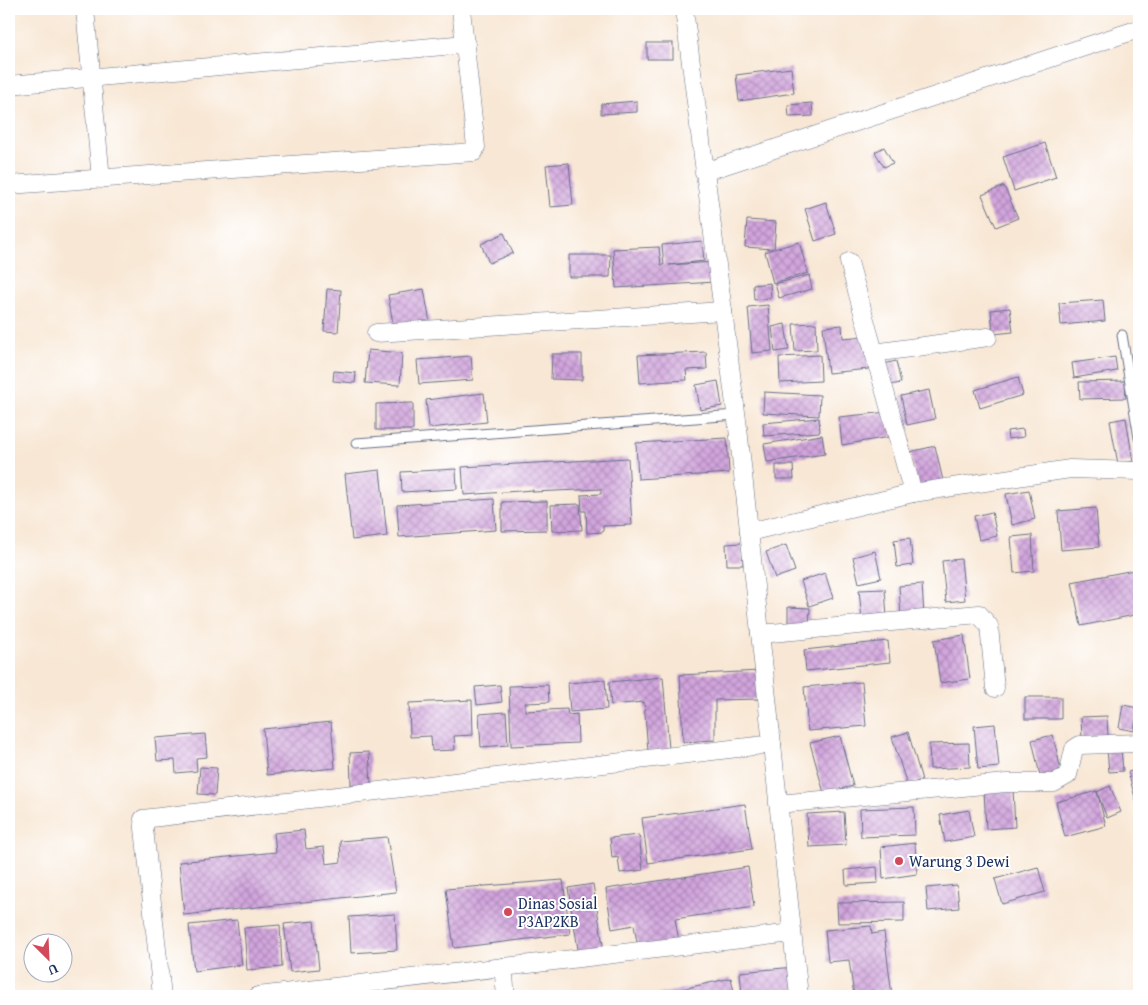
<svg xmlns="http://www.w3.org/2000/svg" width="1148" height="1005" viewBox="0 0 1148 1005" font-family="'Gentium Book Plus',serif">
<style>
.building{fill:url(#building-cross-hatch)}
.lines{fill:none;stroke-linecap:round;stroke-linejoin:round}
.lane-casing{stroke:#686f87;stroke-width:11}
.street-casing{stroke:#686f87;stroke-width:19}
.lane{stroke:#fff;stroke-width:9}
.street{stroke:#fff;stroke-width:18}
.poi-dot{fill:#d1495b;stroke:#fff;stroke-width:2}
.labels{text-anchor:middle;stroke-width:4;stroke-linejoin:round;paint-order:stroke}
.poi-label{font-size:16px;fill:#1b2f5e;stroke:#fff;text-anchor:start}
</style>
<defs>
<pattern id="building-cross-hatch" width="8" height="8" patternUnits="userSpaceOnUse" patternTransform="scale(1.25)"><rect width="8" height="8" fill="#d2a5dd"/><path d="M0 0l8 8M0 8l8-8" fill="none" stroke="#aa87b6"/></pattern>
</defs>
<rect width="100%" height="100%" fill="#fff"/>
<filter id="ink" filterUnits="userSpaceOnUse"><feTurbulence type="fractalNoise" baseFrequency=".02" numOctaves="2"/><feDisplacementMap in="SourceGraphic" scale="10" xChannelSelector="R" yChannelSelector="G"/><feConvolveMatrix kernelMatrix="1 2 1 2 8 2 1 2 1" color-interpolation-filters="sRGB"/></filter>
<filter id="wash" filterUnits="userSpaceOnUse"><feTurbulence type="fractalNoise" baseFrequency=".0096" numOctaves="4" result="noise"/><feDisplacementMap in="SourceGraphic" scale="20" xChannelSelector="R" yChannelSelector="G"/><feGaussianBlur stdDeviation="1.12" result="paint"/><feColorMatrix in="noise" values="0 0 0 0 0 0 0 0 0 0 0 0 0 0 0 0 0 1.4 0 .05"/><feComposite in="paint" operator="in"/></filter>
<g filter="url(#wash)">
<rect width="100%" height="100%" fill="#f8e7d4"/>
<g id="blocks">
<!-- building -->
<g class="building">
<rect x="647" y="43" width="26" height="16"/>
<path d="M 791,68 L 794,93 L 739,101 L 736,75 Z"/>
<path d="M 637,101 L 637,112 L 601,114 L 601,104 Z"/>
<path d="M 812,103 L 813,116 L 789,117 L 788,105 Z"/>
<path d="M 1045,143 L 1056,177 L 1014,191 L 1003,157 Z"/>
<path d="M 884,147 L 893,163 L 884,167 L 875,152 Z"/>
<path d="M 569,163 L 573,205 L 550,207 L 546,165 Z"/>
<path d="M 1004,186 L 1018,218 L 996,227 L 982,195 Z"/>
<path d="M 826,202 L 836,234 L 815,241 L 805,209 Z"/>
<path d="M 747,220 L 776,222 L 774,249 L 799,242 L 808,273 L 773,283 L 765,252 L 773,249 L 745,247 Z"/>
<path d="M 504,233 L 513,253 L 489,263 L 481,244 Z"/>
<path d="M 702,241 L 704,261 L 669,265 L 714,262 L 715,282 L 616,288 L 613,249 L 659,247 L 661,265 L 664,265 L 662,245 Z"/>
<path d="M 569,255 L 611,255 L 610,277 L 569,277 Z"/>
<path d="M 809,275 L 812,289 L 779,298 L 775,284 Z"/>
<path d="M 770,283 L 771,298 L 754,300 L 753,285 Z"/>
<path d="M 327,289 L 341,290 L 338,332 L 324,331 Z"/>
<path d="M 424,289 L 430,323 L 394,329 L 388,295 Z"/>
<path d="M 1103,300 L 1105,321 L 1061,325 L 1059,303 Z"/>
<path d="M 768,305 L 772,351 L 752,353 L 748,307 Z"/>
<path d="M 1010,308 L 1013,332 L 993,334 L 991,310 Z"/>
<path d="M 816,323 L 817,350 L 795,351 L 793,324 Z"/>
<path d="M 785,324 L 789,350 L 775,352 L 772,327 Z"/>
<path d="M 842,325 L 843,338 L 866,336 L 869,369 L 828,373 L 823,327 Z"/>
<path d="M 368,350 L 402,353 L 400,385 L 365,383 Z"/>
<path d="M 706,352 L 707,369 L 686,370 L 687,380 L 640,383 L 638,355 Z"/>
<path d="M 552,354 L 582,354 L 582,380 L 551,379 Z"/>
<path d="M 820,355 L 821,381 L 780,383 L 779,357 Z"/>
<path d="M 471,356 L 473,380 L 419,384 L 417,360 Z"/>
<path d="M 1115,357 L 1117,371 L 1074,378 L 1072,363 Z"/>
<path d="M 896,361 L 901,383 L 890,385 L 884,364 Z"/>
<path d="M 334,371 L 356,373 L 355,383 L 333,381 Z"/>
<path d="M 1018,377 L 1023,395 L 980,408 L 975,390 Z"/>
<path d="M 718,381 L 722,406 L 700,410 L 696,385 Z"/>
<path d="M 1125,381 L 1126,398 L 1080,399 L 1079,382 Z"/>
<path d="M 929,390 L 935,419 L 907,425 L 901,396 Z"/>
<path d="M 764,392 L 820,395 L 819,416 L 763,413 Z"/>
<path d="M 484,393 L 487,422 L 429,428 L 426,400 Z"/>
<path d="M 413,403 L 413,430 L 376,430 L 376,404 Z"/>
<path d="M 888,412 L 895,436 L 842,445 L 839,417 Z"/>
<path d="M 819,418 L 820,432 L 764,436 L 763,423 Z"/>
<path d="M 1126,418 L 1133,461 L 1118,464 L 1110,421 Z"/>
<path d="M 1023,429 L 1024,437 L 1008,439 L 1007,431 Z"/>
<path d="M 822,435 L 825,454 L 767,462 L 764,444 Z"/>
<path d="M 727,438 L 729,473 L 638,479 L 636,443 Z"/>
<path d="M 935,446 L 944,485 L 918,491 L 910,452 Z"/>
<path d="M 628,458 L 632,525 L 603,526 L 603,532 L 587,533 L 586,511 L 582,511 L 581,495 L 601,494 L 601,489 L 533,492 L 533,490 L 464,495 L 462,467 Z"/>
<path d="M 776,465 L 793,465 L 794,479 L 776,479 Z"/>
<path d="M 456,469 L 457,489 L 402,492 L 401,472 Z"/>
<path d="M 380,470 L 387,536 L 352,540 L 345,474 Z"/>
<path d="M 1029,490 L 1035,519 L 1012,525 L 1006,494 Z"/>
<path d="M 494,499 L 496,530 L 399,537 L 397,505 Z"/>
<path d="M 547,501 L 547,530 L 502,531 L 502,502 Z"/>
<path d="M 580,504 L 582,530 L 552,531 L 551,505 Z"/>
<path d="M 1096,508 L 1099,547 L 1061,550 L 1058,511 Z"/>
<path d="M 992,512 L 997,536 L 979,540 L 974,516 Z"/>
<path d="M 1032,535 L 1034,571 L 1014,573 L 1011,537 Z"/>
<path d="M 910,538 L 913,565 L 897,567 L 894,540 Z"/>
<path d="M 742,543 L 743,565 L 727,565 L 726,544 Z"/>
<path d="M 786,545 L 795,571 L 775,578 L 766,552 Z"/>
<path d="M 875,551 L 881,578 L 859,583 L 853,557 Z"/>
<path d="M 961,559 L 965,600 L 946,602 L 942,561 Z"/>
<path d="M 1139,569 L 1139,614 L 1081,626 L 1072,582 Z"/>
<path d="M 825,573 L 833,598 L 809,606 L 801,581 Z"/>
<path d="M 922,584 L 924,616 L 901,618 L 899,586 Z"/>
<path d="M 885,589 L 887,618 L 862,620 L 859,590 Z"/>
<path d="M 788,607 L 810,608 L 809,627 L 788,627 Z"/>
<path d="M 964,635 L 970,679 L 940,683 L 934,640 Z"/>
<path d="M 888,641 L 890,662 L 806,671 L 804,650 Z"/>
<path d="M 760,671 L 761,699 L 715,700 L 715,740 L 683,742 L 680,675 Z"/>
<path d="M 663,677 L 669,749 L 648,751 L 644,702 L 611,705 L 609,682 Z"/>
<path d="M 605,680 L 607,709 L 570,712 L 568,683 Z"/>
<path d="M 862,682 L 866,726 L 808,731 L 804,687 Z"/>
<path d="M 500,685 L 502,702 L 477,705 L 475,687 Z"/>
<path d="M 548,685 L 549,702 L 525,703 L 525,711 L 567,709 L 568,715 L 577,714 L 578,743 L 511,746 L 509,686 Z"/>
<rect x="1025" y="697" width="36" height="22"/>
<path d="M 472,700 L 473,735 L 454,736 L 455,750 L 432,751 L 431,736 L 410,737 L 409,703 Z"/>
<path d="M 1123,705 L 1138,708 L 1134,731 L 1119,728 Z"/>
<path d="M 506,712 L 508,745 L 481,747 L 479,714 Z"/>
<path d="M 1107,716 L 1108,738 L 1082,739 L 1081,717 Z"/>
<path d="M 331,722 L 335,768 L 267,775 L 263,729 Z"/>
<path d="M 995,724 L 999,767 L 978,769 L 974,726 Z"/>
<path d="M 908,732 L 922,780 L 907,785 L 892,737 Z"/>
<path d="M 205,734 L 207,757 L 196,758 L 197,771 L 176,773 L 175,760 L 157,761 L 155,738 Z"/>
<path d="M 1053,735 L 1062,775 L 1041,780 L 1032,740 Z"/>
<path d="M 840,736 L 853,786 L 824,793 L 810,743 Z"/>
<path d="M 969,743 L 970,767 L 930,769 L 929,744 Z"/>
<path d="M 1121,748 L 1123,771 L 1109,772 L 1107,749 Z"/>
<path d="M 369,752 L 371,784 L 351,785 L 350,753 Z"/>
<path d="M 200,767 L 217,768 L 215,795 L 198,794 Z"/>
<path d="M 1139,769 L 1139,800 L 1136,801 L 1128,772 Z"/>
<path d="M 1110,786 L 1121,812 L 1107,818 L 1097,792 Z"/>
<path d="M 1013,789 L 1015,827 L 986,829 L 984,790 Z"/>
<path d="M 1097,791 L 1106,826 L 1065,837 L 1056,802 Z"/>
<path d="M 745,804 L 752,849 L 648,863 L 642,818 Z"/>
<path d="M 914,807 L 915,835 L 861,837 L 860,809 Z"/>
<path d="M 969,810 L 974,837 L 945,842 L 940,815 Z"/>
<path d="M 844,812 L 846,845 L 809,847 L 807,814 Z"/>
<path d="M 304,830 L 306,849 L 324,847 L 326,864 L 341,862 L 340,841 L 387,837 L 396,892 L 184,915 L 179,862 L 276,852 L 274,833 Z"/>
<path d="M 639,835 L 643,870 L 620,873 L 618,857 L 612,858 L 610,838 Z"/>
<path d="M 915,843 L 917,874 L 883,879 L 881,847 Z"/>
<path d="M 748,867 L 754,907 L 675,919 L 679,941 L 638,948 L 634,925 L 612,929 L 606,889 Z"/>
<path d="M 877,867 L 878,883 L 846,885 L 845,870 Z"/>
<path d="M 1038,867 L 1045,892 L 1002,904 L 995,879 Z"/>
<path d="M 563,880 L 570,934 L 454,948 L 446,889 Z"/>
<path d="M 593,884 L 604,951 L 579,955 L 568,888 Z"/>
<path d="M 957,885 L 959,908 L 928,911 L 926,888 Z"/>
<path d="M 904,902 L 904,922 L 838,923 L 837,903 Z"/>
<path d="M 395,914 L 397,950 L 351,953 L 349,917 Z"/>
<path d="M 237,920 L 242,965 L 194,971 L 189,925 Z"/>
<path d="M 314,921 L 319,969 L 290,972 L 284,924 Z"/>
<path d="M 280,925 L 282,967 L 247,970 L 244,928 Z"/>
<path d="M 871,926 L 872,934 L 884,932 L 892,996 L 854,996 L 849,960 L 828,962 L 825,930 Z"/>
<path d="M 795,967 L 798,996 L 742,996 L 740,972 Z"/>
<path d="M 731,978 L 735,996 L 656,996 L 656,995 Z"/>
</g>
</g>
</g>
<g filter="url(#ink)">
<use href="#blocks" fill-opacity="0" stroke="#686f87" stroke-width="1"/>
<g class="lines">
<defs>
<g id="lane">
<path d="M 1122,335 L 1139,438"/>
<path d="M 356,443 L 736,415"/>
</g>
<g id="street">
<path d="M 85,9 L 101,179"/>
<path d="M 684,9 L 738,428 L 799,996"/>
<path d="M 9,85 L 466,44"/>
<path d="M 704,172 L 1139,29"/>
<path d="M 9,185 L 474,152 L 476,147 L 461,9"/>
<path d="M 849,262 L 913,493"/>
<path d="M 376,333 L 723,311"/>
<path d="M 874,353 L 988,337"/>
<path d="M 749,532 L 913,493 L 1070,469 L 1139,471"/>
<path d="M 760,634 L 979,614 L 989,626 L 995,688"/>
<path d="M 778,804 L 1006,783 L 1054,783 L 1068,775 L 1074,749 L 1080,745 L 1139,743"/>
<path d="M 503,967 L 506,996"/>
<path d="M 162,996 L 143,819 L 772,744"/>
<path d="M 258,996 L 792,933"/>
</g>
</defs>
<!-- lane casing -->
<use href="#lane" class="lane-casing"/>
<!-- street casing -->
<use href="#street" class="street-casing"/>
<!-- lane -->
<use href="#lane" class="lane"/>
<!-- street -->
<use href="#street" class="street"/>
</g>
</g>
<!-- markers -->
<g class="poi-dot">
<circle cx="899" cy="861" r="5"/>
<circle cx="508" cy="912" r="5"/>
</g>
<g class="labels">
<!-- poi labels -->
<g class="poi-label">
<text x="909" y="867">Warung 3 Dewi</text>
<text x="518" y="909">Dinas Sosial<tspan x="518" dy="18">P3AP2KB</tspan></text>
</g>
</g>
<!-- margin -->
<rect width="1148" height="1005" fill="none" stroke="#fff" stroke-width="30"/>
<!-- north arrow -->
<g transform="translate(48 958) rotate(156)"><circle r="24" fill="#ffffff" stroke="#a4acbf"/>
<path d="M0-4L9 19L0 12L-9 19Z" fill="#d1495b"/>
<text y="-8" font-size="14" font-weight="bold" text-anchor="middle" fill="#1b2f5e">U</text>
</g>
</svg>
